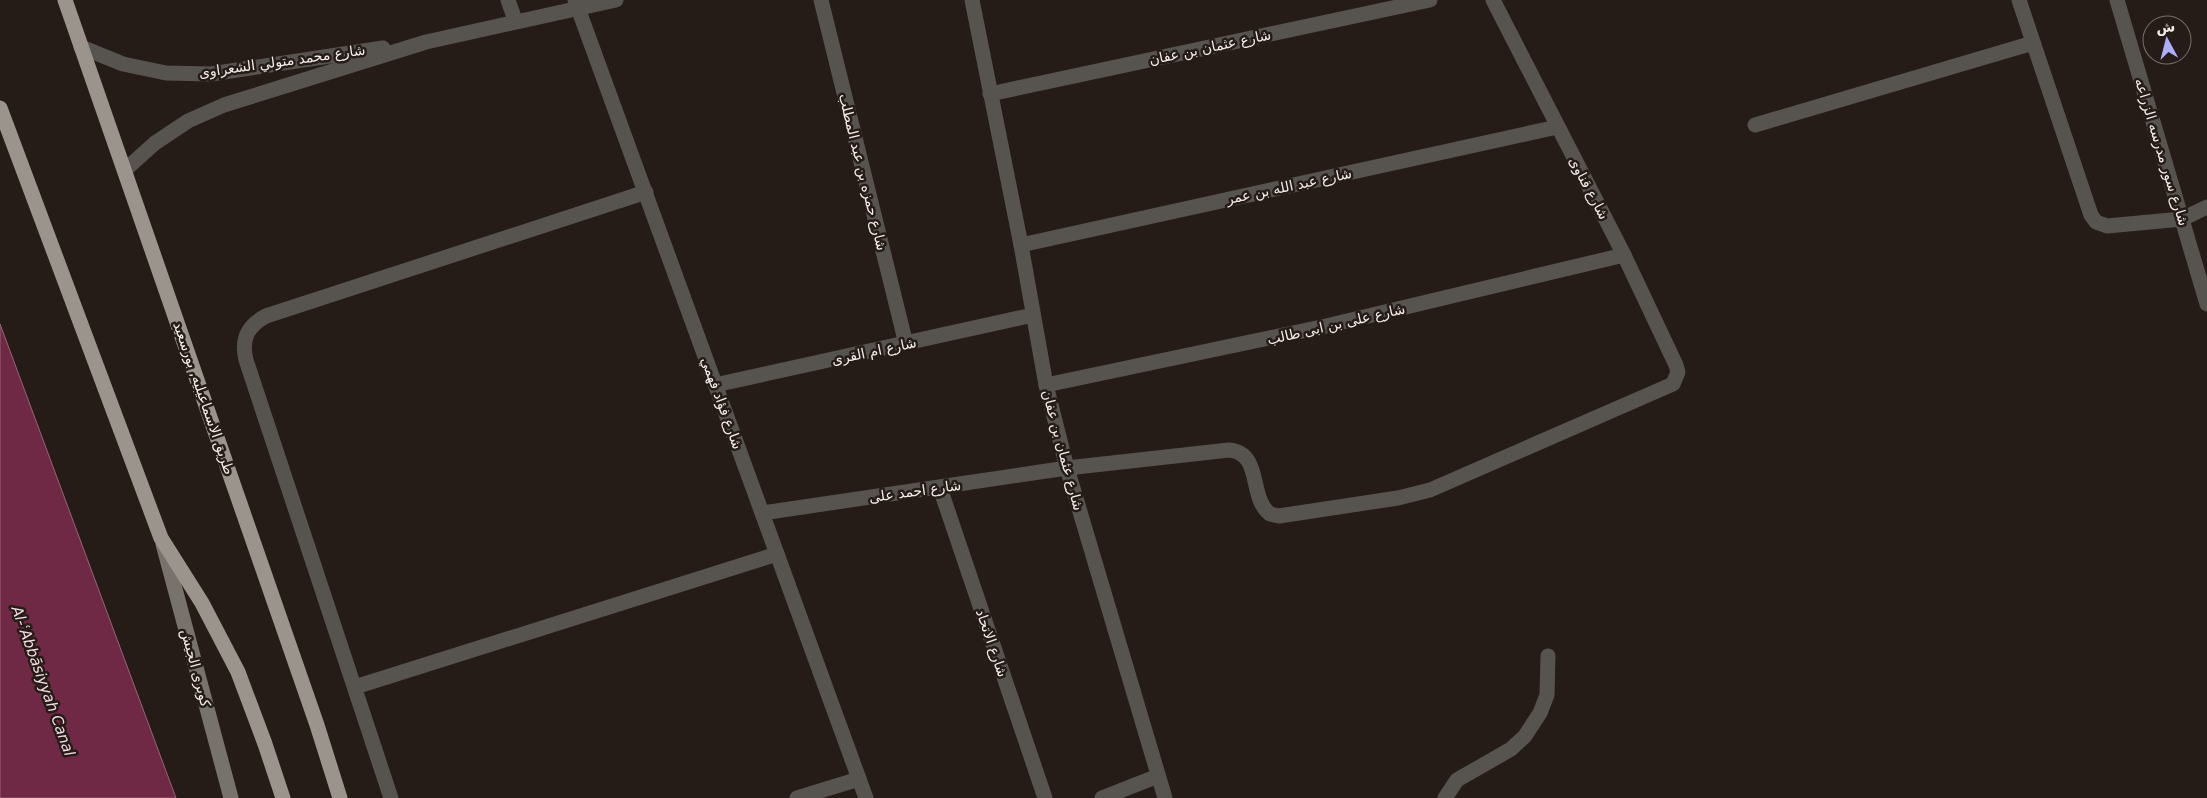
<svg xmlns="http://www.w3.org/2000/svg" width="2207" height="798" viewBox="0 0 2207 798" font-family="'DejaVu Sans',Vazirmatn,sans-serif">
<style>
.water{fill:#702945;stroke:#976476}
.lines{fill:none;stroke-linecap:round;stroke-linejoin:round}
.service{stroke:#575450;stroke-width:15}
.minor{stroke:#575450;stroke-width:15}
.tertiary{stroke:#575450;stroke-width:15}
.secondary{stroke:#77726c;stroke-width:15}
.trunk{stroke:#9a948c;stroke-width:15}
.labels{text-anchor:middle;stroke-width:5;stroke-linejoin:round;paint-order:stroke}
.street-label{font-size:14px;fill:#f3ece9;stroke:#251c18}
.water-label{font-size:15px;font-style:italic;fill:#f3dce3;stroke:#251c18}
</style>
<rect width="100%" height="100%" fill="#251c18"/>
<!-- water -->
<path class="water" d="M 0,324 L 176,798 L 0,798 Z"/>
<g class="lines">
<!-- service -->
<g class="service">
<path d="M 2019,0 L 2091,215 L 2096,222 L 2107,226 L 2182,219"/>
<path d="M 1755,125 L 2033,43"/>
<path d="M 1445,798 L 1457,780 L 1511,749 L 1525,736 L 1540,713 L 1547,695 L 1548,656"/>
</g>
<!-- minor -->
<g class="minor">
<path d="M 508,0 L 515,20"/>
<path d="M 575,0 L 866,798"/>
<path d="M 821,0 L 906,344"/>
<path d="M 972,0 L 1021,245 L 1046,385 L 1067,468 L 1165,798"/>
<path d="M 2117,0 L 2207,304"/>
<path d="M 990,94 L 1430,0"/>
<path d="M 2182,219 L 2207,207"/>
<path d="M 1021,245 L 1557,127"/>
<path d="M 715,385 L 1033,315"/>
<path d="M 1046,385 L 1326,326 L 1624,255"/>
<path d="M 940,488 L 1045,798"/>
<path d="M 762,513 L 1067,468 L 1229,450 C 1263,453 1248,497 1270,514 L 1279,516 L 1398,498 L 1430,490 L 1673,384 L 1678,372 L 1676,365 L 1624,255 L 1493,0"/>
<path d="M 355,687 L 777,554"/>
<path d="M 391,798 L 246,360 C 241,340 247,326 266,316 L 646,192"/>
<path d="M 797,798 L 859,779"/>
<path d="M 1102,798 L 1158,776"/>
</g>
<!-- tertiary -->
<g class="tertiary">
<path d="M 81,47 L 123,64 L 166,73 L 211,74 L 383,48"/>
<path d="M 125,170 L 155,143 L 188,121 L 224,105 L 426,42 L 616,0"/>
</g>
<!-- secondary -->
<path class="secondary" d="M 163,544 L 231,798"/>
<!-- trunk -->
<g class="trunk">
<path d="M 65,0 L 317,725 L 340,798"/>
<path d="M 0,108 L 161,538 L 202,603 L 238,672 L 265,744 L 283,798"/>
</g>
</g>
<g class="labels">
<!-- street labels -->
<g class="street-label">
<text transform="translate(1210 47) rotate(-12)" y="5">شارع عثمان بن عفان</text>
<text transform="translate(282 61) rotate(-8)" y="5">شارع محمد متولي الشعراوى</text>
<text transform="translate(2162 152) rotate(73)" y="5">شارع سور مدرسه الزراعه</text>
<text transform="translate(863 172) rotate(76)" y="5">شارع حمزه بن عبد المطلب</text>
<text transform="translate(1289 186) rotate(-12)" y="5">شارع عبد الله بن عمر</text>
<text transform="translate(1589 188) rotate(62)" y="5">شارع قناوى</text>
<text transform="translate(1336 324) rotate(-13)" y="5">شارع على بن ابى طالب</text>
<text transform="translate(874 351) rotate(-12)" y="5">شارع ام القرى</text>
<text transform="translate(204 398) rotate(71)" y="5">طريق الاسماعيليه, بورسعيد</text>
<text transform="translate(722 403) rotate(70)" y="5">شارع فؤاد فهمي</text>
<text transform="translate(1063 450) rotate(75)" y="5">شارع عثمان بن عفان</text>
<text transform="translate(915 491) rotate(-8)" y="5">شارع احمد على</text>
<text transform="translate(992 643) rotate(71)" y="5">شارع الاتحاد</text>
<text transform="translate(196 668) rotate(75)" y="5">كوبرى الجيش</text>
</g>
<!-- water labels -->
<g class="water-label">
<text transform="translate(43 681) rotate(70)" y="5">Al-ʿAbbāsiyyah Canal</text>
</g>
</g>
<!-- north arrow -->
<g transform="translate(2167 40) rotate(353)"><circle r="24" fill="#251c18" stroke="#776f6c"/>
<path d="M0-4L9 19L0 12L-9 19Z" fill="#afaefa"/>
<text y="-8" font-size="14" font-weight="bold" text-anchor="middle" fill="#f3ece9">ش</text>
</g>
</svg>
